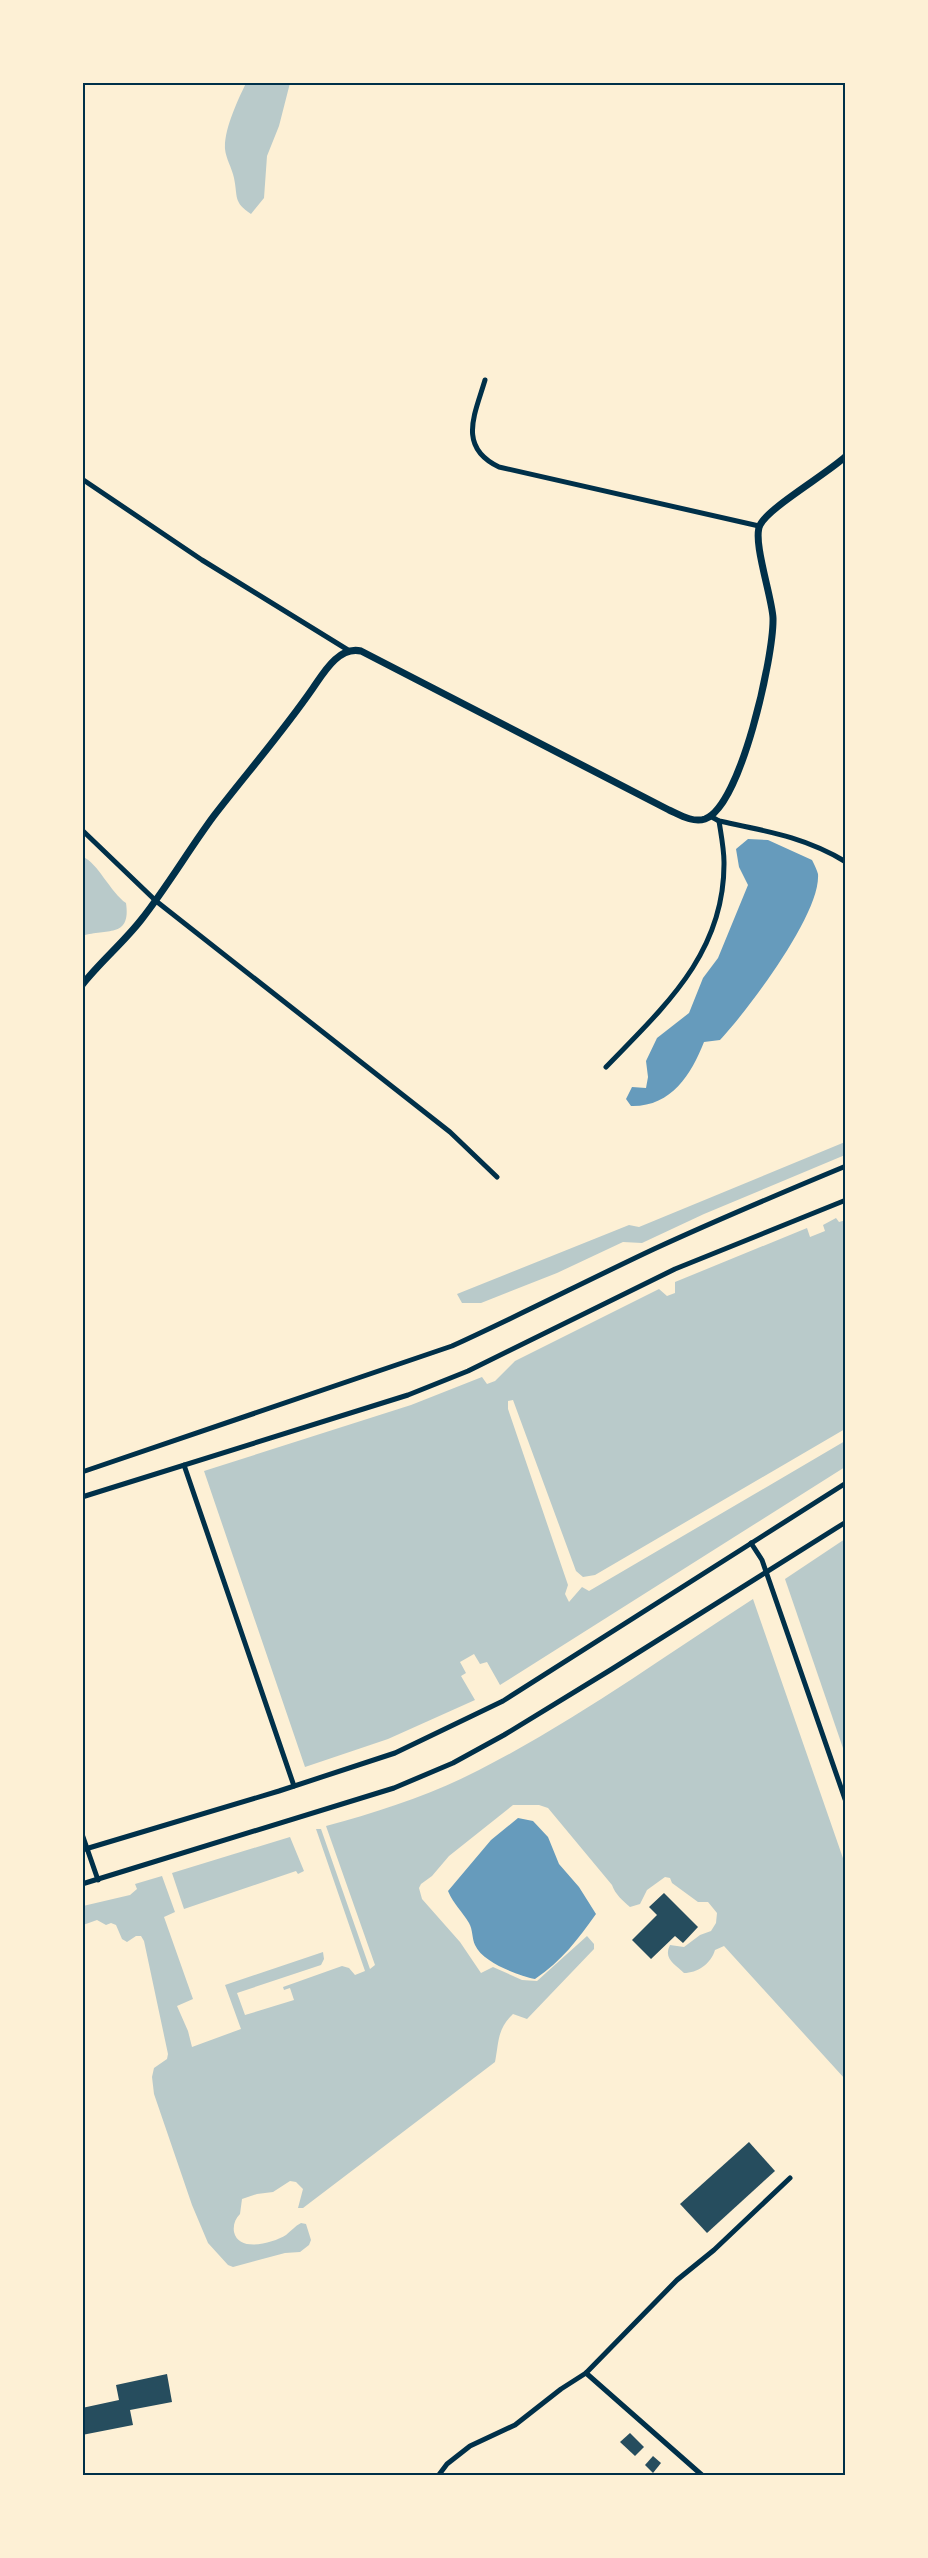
<svg xmlns="http://www.w3.org/2000/svg" width="928" height="2558" viewBox="0 0 928 2558" font-family="'Crimson Pro',serif">
<style>
.green{fill:#b9caca}
.water{fill:#669bbc}
.building{fill:#264d5e}
.lines{fill:none;stroke-linecap:round;stroke-linejoin:round}
.minor{stroke:#003049;stroke-width:5}
.tertiary{stroke:#003049;stroke-width:7}
.neatline{fill:none;stroke:#003049;stroke-width:2}
</style>
<rect width="100%" height="100%" fill="#fdf0d5"/>
<!-- green -->
<g class="green">
<path d="M 246,83 L 290,83 L 279,126 L 267,156 L 264,198 L 251,214 C 233,202 238,197 234,178 C 232,168 226,159 225,149 C 224,129 238,100 246,83 Z"/>
<path d="M 83,857 C 97,862 111,893 126,903 C 131,937 109,929 85,935 L 83,938 Z"/>
<path d="M 845,1142 L 845,1155 L 704,1214 L 642,1243 L 623,1242 L 557,1273 L 481,1303 L 462,1303 L 457,1294 L 629,1225 L 639,1227 Z"/>
<path d="M 836,1218 L 839,1222 L 846,1220 L 845,1429 L 595,1575 L 583,1577 L 576,1571 L 513,1400 L 508,1401 L 508,1409 L 568,1585 L 565,1594 L 569,1602 L 582,1587 L 589,1591 L 845,1441 L 845,1467 L 500,1685 L 487,1662 L 480,1664 L 474,1654 L 460,1662 L 466,1673 L 461,1676 L 475,1700 L 388,1739 L 305,1767 L 204,1471 L 411,1405 L 482,1377 L 487,1384 L 495,1381 L 515,1361 L 659,1289 L 667,1296 L 675,1293 L 675,1282 L 807,1228 L 810,1237 L 825,1231 L 823,1225 Z"/>
<path d="M 845,1539 L 845,1754 L 785,1579 Z"/>
<path d="M 753,1599 L 845,1864 L 845,2079 L 724,1946 L 715,1950 C 711,1964 697,1973 684,1973 C 675,1964 663,1959 670,1945 L 684,1947 L 700,1935 L 711,1931 L 716,1923 L 717,1913 L 708,1902 L 698,1902 L 672,1883 L 670,1878 L 665,1877 L 647,1890 L 640,1904 L 630,1907 C 623,1901 615,1894 612,1885 L 548,1808 L 539,1805 L 513,1805 L 449,1856 L 432,1876 L 421,1884 L 419,1888 L 422,1899 L 460,1942 L 481,1973 L 493,1967 L 522,1980 L 537,1981 L 587,1936 L 594,1944 L 594,1949 L 527,2019 L 513,2014 C 497,2029 499,2042 495,2062 L 303,2208 L 298,2208 L 303,2189 L 296,2182 L 290,2181 L 273,2192 L 257,2194 L 242,2199 L 240,2214 C 235,2219 233,2225 234,2232 C 239,2253 273,2243 286,2235 C 291,2231 295,2226 301,2223 L 306,2224 L 311,2240 L 309,2245 L 300,2252 L 285,2253 L 233,2267 L 228,2265 L 208,2243 L 192,2205 L 154,2094 L 152,2077 L 154,2068 L 167,2059 L 168,2054 L 144,1941 L 141,1936 L 136,1936 L 127,1942 L 122,1939 L 116,1925 L 111,1923 L 106,1925 L 97,1920 L 83,1925 L 83,1906 L 130,1895 L 137,1889 L 135,1884 L 162,1876 L 175,1912 L 164,1917 L 193,1999 L 177,2006 L 188,2031 L 192,2047 L 241,2029 L 225,1985 L 323,1952 L 324,1959 L 321,1965 L 237,1993 L 245,2015 L 294,2000 L 290,1988 L 284,1990 L 283,1987 L 342,1966 L 349,1968 L 355,1975 L 365,1971 L 316,1829 L 321,1829 L 370,1969 L 375,1965 L 326,1826 C 378,1812 431,1795 479,1770 C 575,1721 663,1657 753,1599 Z"/>
<path d="M 290,1837 L 304,1871 L 298,1874 L 296,1871 L 184,1909 L 172,1873 Z"/>
</g>
<!-- water -->
<g class="water">
<path d="M 748,839 L 768,840 L 812,860 C 814,864 817,870 818,874 C 821,914 747,1011 720,1040 L 704,1042 C 691,1075 671,1107 631,1106 L 626,1099 L 632,1087 L 646,1088 L 648,1077 L 646,1061 L 657,1038 L 689,1013 L 703,978 L 718,958 L 748,885 L 739,867 L 736,849 Z"/>
<path d="M 518,1818 L 533,1821 L 548,1837 L 559,1864 L 579,1887 L 596,1914 C 578,1939 562,1961 535,1979 C 518,1975 483,1963 475,1945 C 472,1939 473,1930 469,1923 C 462,1911 454,1905 448,1891 L 491,1840 Z"/>
</g>
<!-- building -->
<g class="building">
<path d="M 664,1893 L 698,1927 L 683,1943 L 675,1936 L 651,1959 L 632,1940 L 657,1915 L 649,1907 Z"/>
<path d="M 749,2142 L 775,2171 L 707,2233 L 680,2204 Z"/>
<path d="M 167,2374 L 172,2402 L 130,2410 L 133,2425 L 82,2435 L 82,2408 L 119,2400 L 116,2385 Z"/>
<path d="M 630,2433 L 644,2447 L 635,2456 L 620,2442 Z"/>
<path d="M 653,2456 L 661,2463 L 653,2473 L 645,2465 Z"/>
</g>
<g class="lines">
<!-- minor -->
<g class="minor">
<path d="M 485,380 C 475,414 457,447 499,467 L 759,526"/>
<path d="M 82,479 L 202,560 L 348,650"/>
<path d="M 710,816 L 719,821 C 766,831 805,837 846,862"/>
<path d="M 82,830 L 156,901 L 450,1132 L 497,1177"/>
<path d="M 606,1067 C 664,1007 725,953 724,862 C 724,849 721,834 719,821"/>
<path d="M 184,1465 L 294,1786"/>
<path d="M 82,1472 L 452,1346 C 520,1315 586,1281 654,1249 C 717,1220 781,1193 846,1166"/>
<path d="M 82,1497 L 408,1395 L 468,1371 L 675,1269 L 846,1200"/>
<path d="M 751,1543 L 762,1560 L 846,1802"/>
<path d="M 82,1834 L 98,1880"/>
<path d="M 82,1850 L 279,1791 L 395,1753 L 503,1701 L 846,1483"/>
<path d="M 82,1884 L 394,1788 L 453,1763 L 504,1735 L 612,1669 L 846,1522"/>
<path d="M 586,2373 L 703,2476"/>
<path d="M 438,2476 L 447,2464 L 470,2446 L 515,2425 L 561,2389 L 586,2373 L 677,2280 L 714,2250 L 790,2178"/>
</g>
<!-- tertiary -->
<path class="tertiary" d="M 82,985 C 100,962 123,943 141,920 C 167,887 188,851 213,817 C 246,774 282,733 313,688 C 324,672 339,646 361,651 L 669,810 C 680,815 693,823 705,819 C 741,806 774,655 773,618 C 772,597 752,540 760,525 C 769,507 827,474 846,456"/>
</g>
<!-- border -->
<rect width="928" height="2558" fill="none" stroke="#fdf0d5" stroke-width="168"/>
<rect x="84" y="84" width="760" height="2390" class="neatline"/>
</svg>
